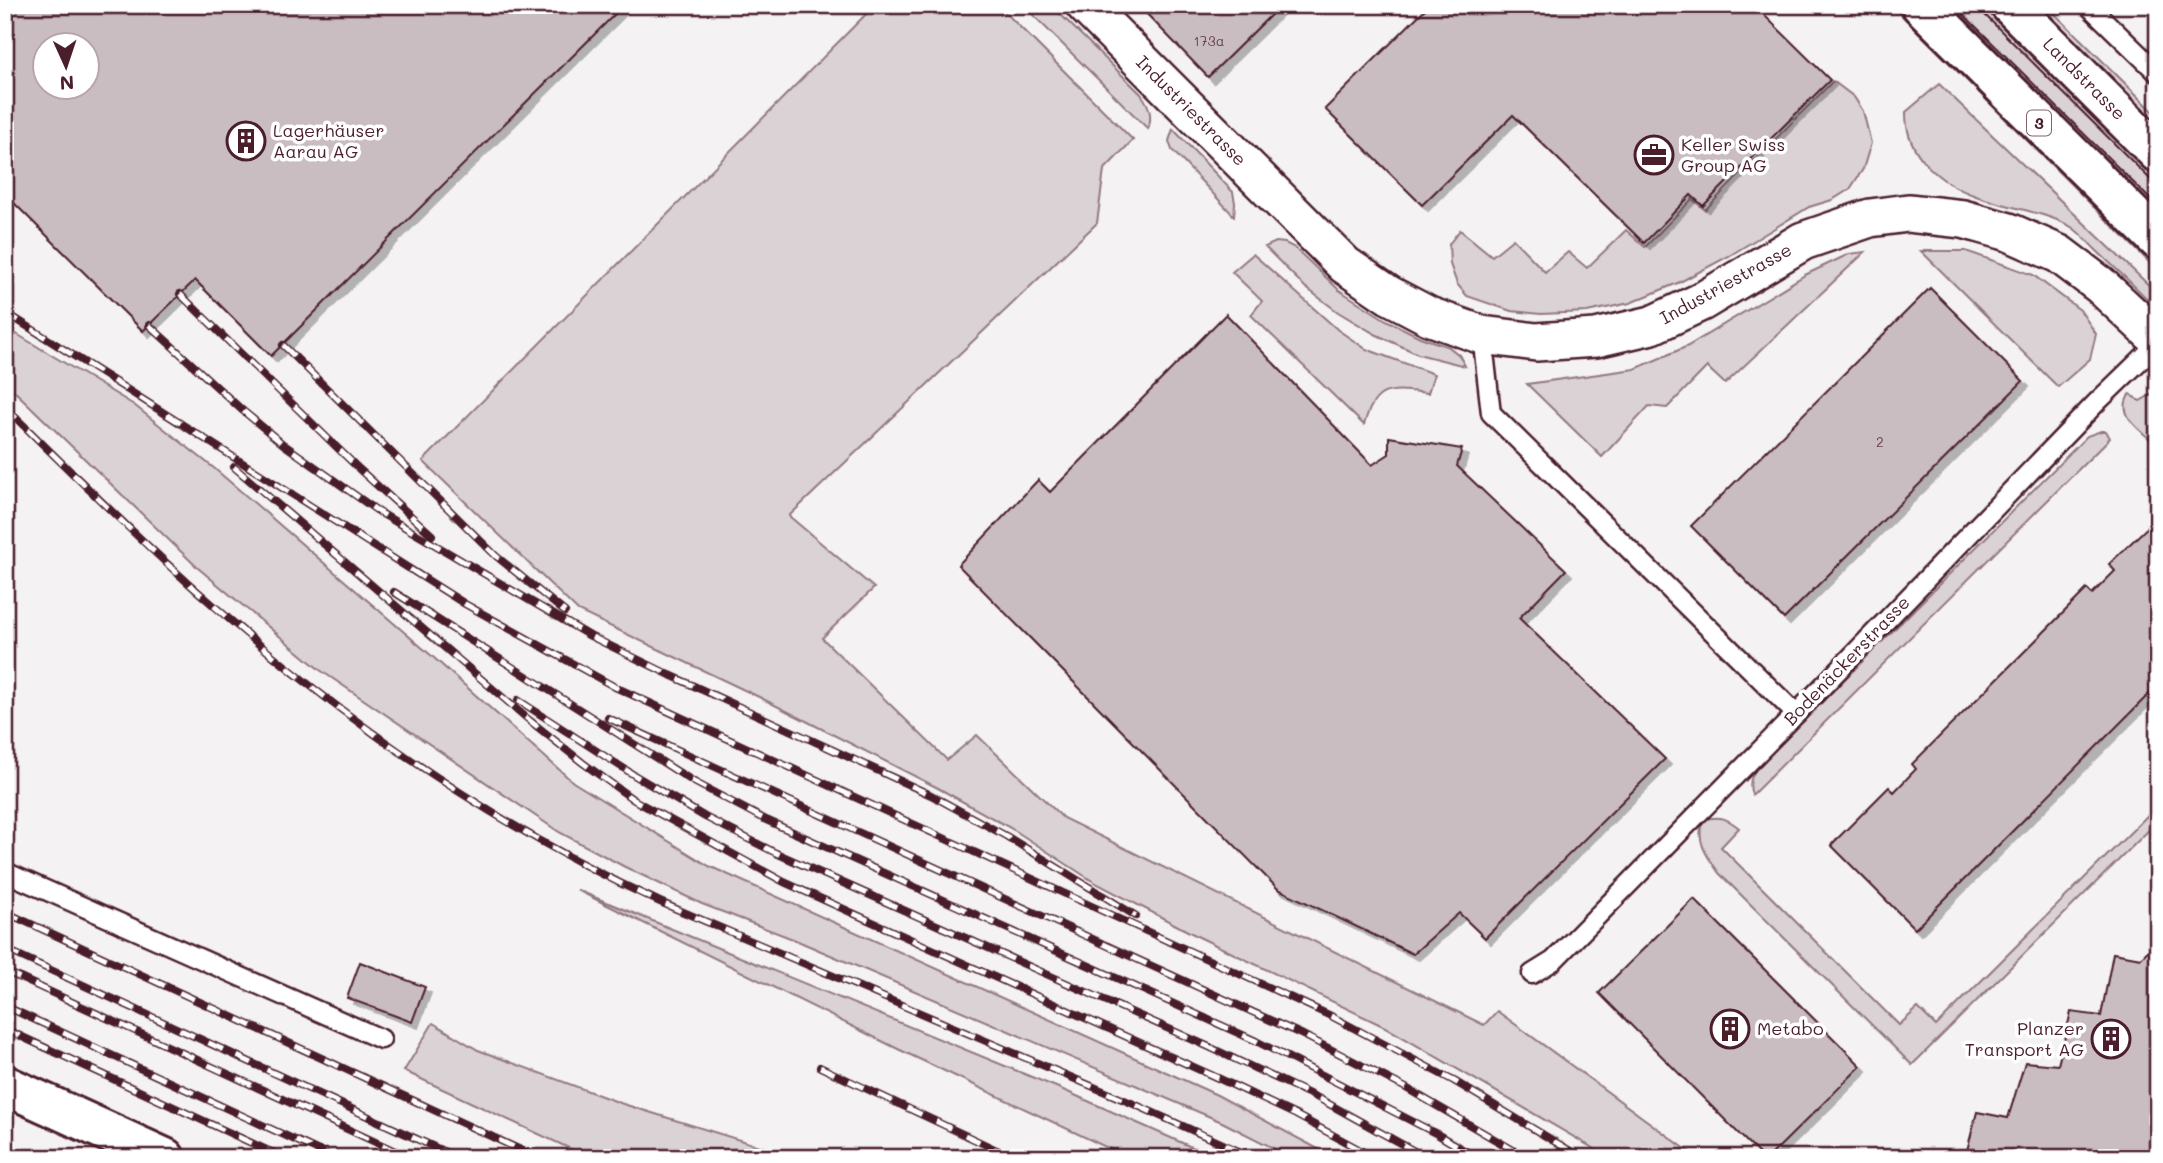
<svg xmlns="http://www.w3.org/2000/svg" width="2163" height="1163" viewBox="0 0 2163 1163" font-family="Mali,sans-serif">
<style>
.green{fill:#dbd2d5;stroke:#927880;stroke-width:2}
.building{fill:#cabdc1;stroke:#4a1f2b;stroke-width:2;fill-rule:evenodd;filter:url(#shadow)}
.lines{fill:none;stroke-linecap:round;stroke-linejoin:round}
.lane-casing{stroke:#4a1f2b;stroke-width:23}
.street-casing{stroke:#4a1f2b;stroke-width:42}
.primary-casing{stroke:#4a1f2b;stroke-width:44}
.highway-casing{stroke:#4a1f2b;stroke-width:44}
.lane{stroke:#fff;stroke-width:18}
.street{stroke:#fff;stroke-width:37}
.primary{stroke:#fff;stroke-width:38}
.highway{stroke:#fff;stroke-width:38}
.tram{stroke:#4a1f2b;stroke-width:2}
.rail-casing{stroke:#4a1f2b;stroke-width:8}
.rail{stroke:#fff;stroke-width:5;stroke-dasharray:16;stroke-linecap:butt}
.labels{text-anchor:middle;stroke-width:7;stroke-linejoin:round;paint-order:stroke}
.number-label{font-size:14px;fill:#6a4650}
.shield{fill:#fff;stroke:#80626b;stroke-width:2}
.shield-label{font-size:16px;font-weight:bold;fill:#4a1f2b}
.street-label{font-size:18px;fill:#4a1f2b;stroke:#fff}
.poi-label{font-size:18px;fill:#4a1f2b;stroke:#fff;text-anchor:start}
</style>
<defs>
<filter id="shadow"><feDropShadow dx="6" dy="6" stdDeviation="0" flood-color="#0004"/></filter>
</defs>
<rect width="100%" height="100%" fill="#f4f2f2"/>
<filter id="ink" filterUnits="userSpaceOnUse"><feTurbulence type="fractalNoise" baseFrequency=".0143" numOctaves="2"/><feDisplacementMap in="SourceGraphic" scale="14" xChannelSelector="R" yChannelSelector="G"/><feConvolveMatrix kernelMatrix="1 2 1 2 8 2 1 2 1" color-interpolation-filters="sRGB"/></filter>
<g filter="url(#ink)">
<!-- green -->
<g class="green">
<path d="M 875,5 L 998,5 L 1133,140 L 1104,170 L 1097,223 L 789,516 L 874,588 L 822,638 L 947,760 L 977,735 L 1063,818 L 1484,1025 L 1497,1011 L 1698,1158 L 1610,1158 L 1385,1027 L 1199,937 L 1094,882 L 1014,830 L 938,788 L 759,697 L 578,611 L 423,461 Z"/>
<path d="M 1023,5 L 1051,5 L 1141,94 C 1149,105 1153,115 1148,129 Z"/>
<path d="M 1891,5 L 1904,5 L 2158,259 L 2158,271 Z"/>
<path d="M 1937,5 L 1991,5 L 2158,171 L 2158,225 Z"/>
<path d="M 2035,5 L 2046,5 L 2158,116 L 2158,127 Z"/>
<path d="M 1833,81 L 1854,97 L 1863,111 L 1871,143 L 1863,169 L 1850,189 L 1832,200 L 1809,207 L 1729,256 L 1680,282 L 1630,303 L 1587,312 L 1541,314 L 1511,311 L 1467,296 L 1457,284 L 1450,264 L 1449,244 L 1460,230 L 1492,256 L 1513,239 L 1545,272 L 1568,252 L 1587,268 L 1626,230 L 1645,247 L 1692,199 L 1705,210 Z"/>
<path d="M 1939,84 L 2158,294 L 2158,310 C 2138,289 2117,270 2096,250 C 2089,243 2081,234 2073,228 C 2047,212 2005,207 1976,196 C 1939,183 1905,154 1906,112 Z"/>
<path d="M 1173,129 L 1233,192 L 1235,203 L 1234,216 L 1172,150 L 1169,141 Z"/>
<path d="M 1276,242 L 1285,243 L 1295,248 L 1339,290 L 1386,320 L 1420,337 L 1449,347 L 1459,355 L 1465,366 L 1418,354 L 1375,334 L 1338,312 L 1305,287 L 1265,247 Z"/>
<path d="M 1921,251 L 1966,251 L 2033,275 L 2080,310 L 2096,334 L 2090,359 L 2058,387 Z"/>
<path d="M 1865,252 L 1725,384 L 1707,367 L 1667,408 L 1649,406 L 1602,457 L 1527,384 L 1635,369 L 1688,346 L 1805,275 L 1849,254 Z"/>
<path d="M 1253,254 L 1338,330 L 1366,349 L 1434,374 L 1428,393 C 1392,389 1375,384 1364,425 L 1251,315 L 1262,301 L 1232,272 Z"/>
<path d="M 5,327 L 134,405 L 215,469 L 433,657 L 573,782 L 709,866 L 1217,1095 L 1335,1158 L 1293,1158 L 1222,1122 L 793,939 L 702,904 L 625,867 L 559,832 L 320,670 L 198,568 L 5,382 Z"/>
<path d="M 2154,393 L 2158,393 L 2158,446 C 2144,433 2114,415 2130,394 L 2140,401 Z"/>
<path d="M 2101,431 L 2106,431 L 2110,438 L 1752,795 C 1748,783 1751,776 1758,766 L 2087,436 Z"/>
<path d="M 2158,805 L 2158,821 L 1912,1065 L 1719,873 C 1707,856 1695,841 1703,820 C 1718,815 1727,818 1739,828 L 1721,847 L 1899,1025 L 1918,1008 L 1936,1026 Z"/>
<path d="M 577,890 L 1061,1089 L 1216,1158 L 1129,1158 L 900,1050 Z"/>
<path d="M 433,1023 L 478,1050 L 623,1104 L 798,1158 L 590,1158 L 404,1071 Z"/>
</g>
<!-- building -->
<g class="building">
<path d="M 5,5 L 624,5 L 271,356 L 195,280 L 143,331 L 5,194 ZM 46,46 L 88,46 L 88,88 L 46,88 Z"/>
<path d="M 1138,5 L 1281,5 L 1208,77 Z"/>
<path d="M 1429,5 L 1754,5 L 1830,80 L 1703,206 L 1691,195 L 1644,243 L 1513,115 L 1422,205 L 1325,109 Z"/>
<path d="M 1930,288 L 2023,381 L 1784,619 L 1691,526 Z"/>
<path d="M 1226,314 L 1372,465 L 1389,454 L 1389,437 L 1462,449 L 1457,466 L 1566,570 L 1519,618 L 1665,759 L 1485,938 L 1459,913 L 1413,954 L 1278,889 L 958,565 L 1038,480 L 1050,492 Z"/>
<path d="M 2158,517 L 2158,685 L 1915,929 L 1831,845 L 1889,787 L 1894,792 L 1916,769 L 1912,764 L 2087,589 L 2092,594 L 2115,571 L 2109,564 Z"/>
<path d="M 1694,899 L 1861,1066 L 1768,1158 L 1763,1158 L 1599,993 Z"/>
<path d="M 2158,940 L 2158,1158 L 1965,1158 L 1977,1112 L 2008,1118 L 2025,1062 L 2058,1065 L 2071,1012 L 2101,1016 L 2113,953 L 2141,958 Z"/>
<path d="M 360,962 L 425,987 L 412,1022 L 347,998 Z"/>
</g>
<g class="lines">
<defs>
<g id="lane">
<path d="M 2088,5 L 2158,73"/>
<path d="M 1482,335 L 1491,413 L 1796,714"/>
<path d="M 5,872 L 381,1039"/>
<path d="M 1532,974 L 1553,961 L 1796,714 L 2096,403 L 2158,343"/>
</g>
<path id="street" d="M 1085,5 L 1345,265 L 1389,295 L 1429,316 L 1482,335 L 1536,342 L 1596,338 L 1652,325 L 1701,302 L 1803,241 L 1870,218 L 1908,213 L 1963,219 L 2009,232 L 2059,254 L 2100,285 L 2158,339"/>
<g id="primary">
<path d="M 1921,5 L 2158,240"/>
<path d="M 2010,5 L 2158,153"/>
</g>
<path id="highway" d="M 5,1085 L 165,1158"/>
</defs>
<!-- lane casing -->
<use href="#lane" class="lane-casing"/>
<!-- street casing -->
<use href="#street" class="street-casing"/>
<!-- primary casing -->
<use href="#primary" class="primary-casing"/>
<!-- highway casing -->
<use href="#highway" class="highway-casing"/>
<!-- lane -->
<use href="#lane" class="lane"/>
<!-- street -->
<use href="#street" class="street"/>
<!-- primary -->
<use href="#primary" class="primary"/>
<!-- highway -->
<use href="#highway" class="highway"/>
<!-- tram -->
<g class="tram">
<path d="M 1954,5 L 2158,207"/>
<path d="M 1975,5 L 2158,187"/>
</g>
<defs>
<g id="rail">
<path d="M 180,294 L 359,469 L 432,535"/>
<path d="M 5,312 L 465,604 L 615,687 L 1331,1016 L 1454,1081 L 1582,1158"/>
<path d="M 149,325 L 242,410 L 283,444 L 379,512 L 590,636 L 670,675 L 931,795 L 1006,836 L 1136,916"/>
<path d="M 283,345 L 496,556 L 565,612"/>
<path d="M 5,407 C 68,469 131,532 196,590 C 335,714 491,825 660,902 L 1136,1105 L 1254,1158"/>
<path d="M 234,467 L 529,720 L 583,763 L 634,800 L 784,882 L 1220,1079 L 1296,1115 L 1375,1158"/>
<path d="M 394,592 L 694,782 L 764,819 L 1256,1041 L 1437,1134 L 1477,1158"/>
<path d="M 518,700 L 634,775 L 705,817 L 776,853 L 1207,1046 L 1318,1098 L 1427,1158"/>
<path d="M 608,718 L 1303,1035 L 1406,1088 L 1527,1158"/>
<path d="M 5,912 L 538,1158"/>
<path d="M 5,949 L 458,1158"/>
<path d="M 5,971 L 410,1158"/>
<path d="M 5,1006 L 334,1158"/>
<path d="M 5,1029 L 284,1158"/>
<path d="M 820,1067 L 1014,1158"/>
</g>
</defs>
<!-- rail casing -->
<use href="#rail" class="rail-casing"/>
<!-- rail -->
<use href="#rail" class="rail"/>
</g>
</g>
<!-- icons -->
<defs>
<symbol id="building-ring" viewBox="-11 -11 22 22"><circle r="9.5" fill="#fff" stroke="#4a1f2b" stroke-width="1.5"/><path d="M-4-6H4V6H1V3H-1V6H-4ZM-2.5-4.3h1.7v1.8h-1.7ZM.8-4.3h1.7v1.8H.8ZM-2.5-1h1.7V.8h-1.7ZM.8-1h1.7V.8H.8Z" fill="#4a1f2b"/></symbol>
<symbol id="office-ring" viewBox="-11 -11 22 22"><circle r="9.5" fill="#fff" stroke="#4a1f2b" stroke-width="1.5"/><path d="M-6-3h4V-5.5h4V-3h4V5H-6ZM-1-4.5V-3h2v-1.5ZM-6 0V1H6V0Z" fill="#4a1f2b"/></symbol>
</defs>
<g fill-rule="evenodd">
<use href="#building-ring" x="224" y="119" width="44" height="44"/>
<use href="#office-ring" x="1632" y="133" width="44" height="44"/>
<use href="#building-ring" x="1708" y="1007" width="44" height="44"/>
<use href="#building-ring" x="2089" y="1017" width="44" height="44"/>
</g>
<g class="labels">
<!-- number labels -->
<g class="number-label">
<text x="1209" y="46">173a</text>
<text x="1880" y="447">2</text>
</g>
<!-- shield labels -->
<rect class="shield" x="2027" y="110.5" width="24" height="25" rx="5"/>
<g class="shield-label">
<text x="2039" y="129">3</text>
</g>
<!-- street labels -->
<g class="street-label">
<text transform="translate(2084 79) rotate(45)" y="6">Landstrasse</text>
<text transform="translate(1191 111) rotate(45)" y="6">Industriestrasse</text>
<text transform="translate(1726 284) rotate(-29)" y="6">Industriestrasse</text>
<text transform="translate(1847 661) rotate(-46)" y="6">Bodenäckerstrasse</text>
</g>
<!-- poi labels -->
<g class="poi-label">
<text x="273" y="137">Lagerhäuser<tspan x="273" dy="21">Aarau AG</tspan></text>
<text x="1681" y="151">Keller Swiss<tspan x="1681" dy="21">Group AG</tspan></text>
<text x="1757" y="1035">Metabo</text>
<text x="2084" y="1035" text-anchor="end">Planzer<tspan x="2084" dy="21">Transport AG</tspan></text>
</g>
</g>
<!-- margin -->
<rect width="2163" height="1163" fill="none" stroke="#fff" stroke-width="28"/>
<rect x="14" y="14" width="2135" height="1135" fill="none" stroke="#4a1f2b" stroke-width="2.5" filter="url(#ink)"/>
<!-- north arrow -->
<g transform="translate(66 66) rotate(177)"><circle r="33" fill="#ffffff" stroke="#b7a5aa" stroke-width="2"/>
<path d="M0-5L12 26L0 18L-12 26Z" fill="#4a1f2b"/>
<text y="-10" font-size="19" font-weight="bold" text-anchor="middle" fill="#4a1f2b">N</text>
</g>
</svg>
